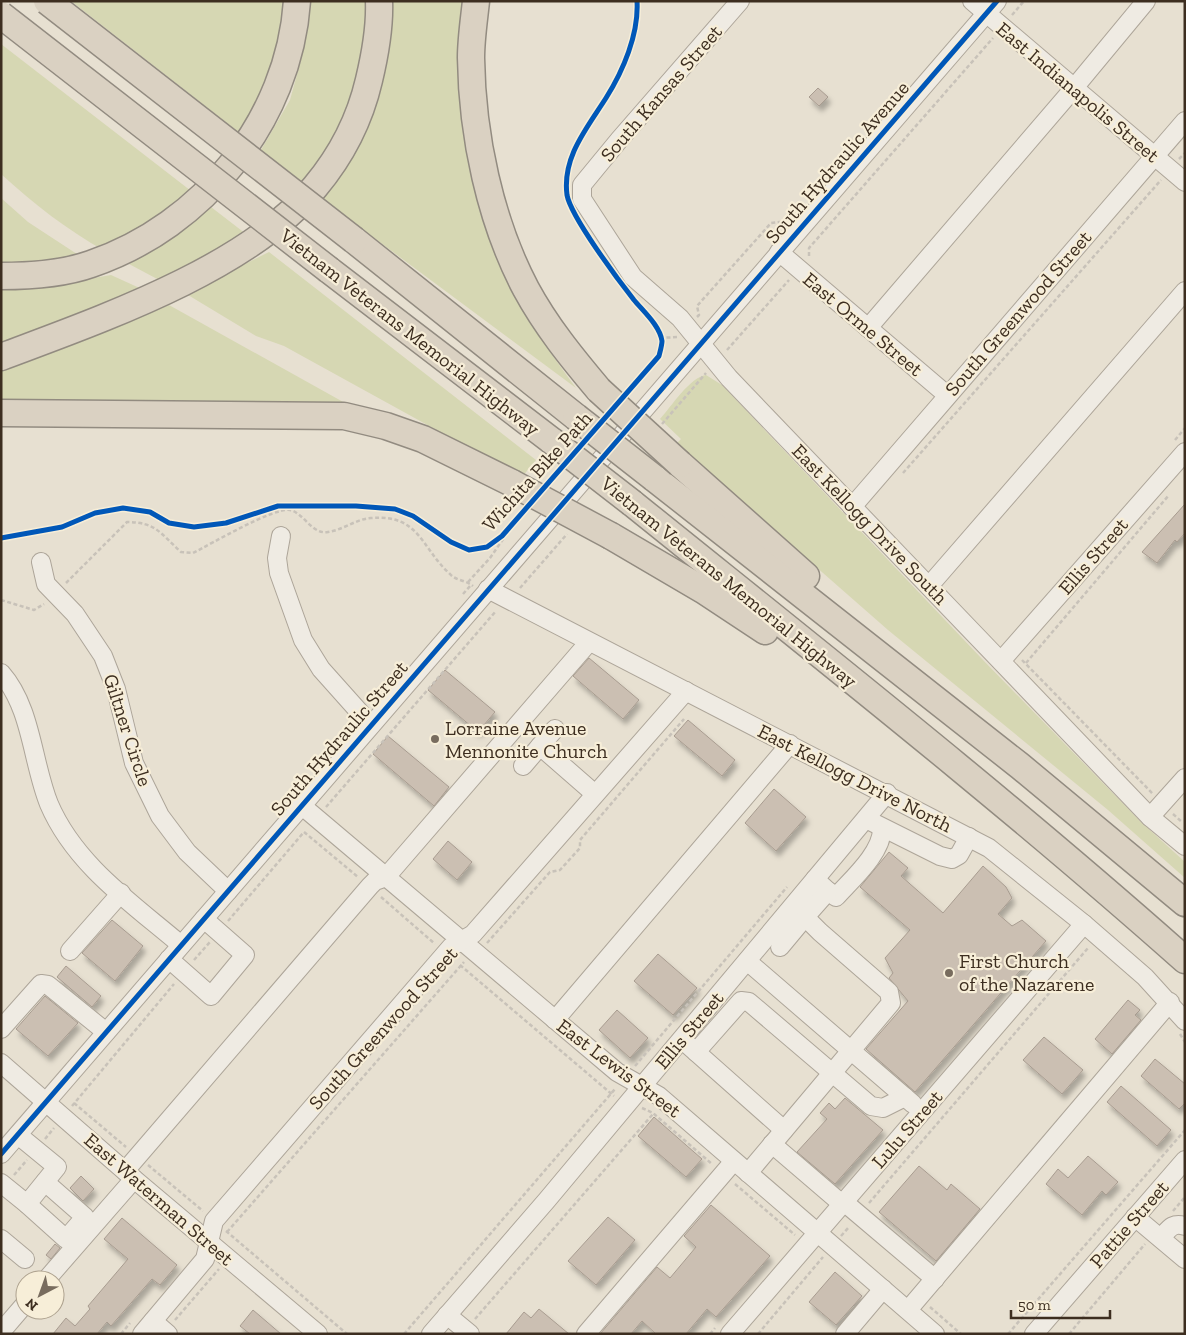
<svg xmlns="http://www.w3.org/2000/svg" width="1186" height="1335" viewBox="0 0 1186 1335" font-family="'Zilla Slab',serif">
<style>
.green{fill:#d6d7b3}
.building{fill:#cbbfb2;stroke:#a89c90;filter:url(#shadow)}
.lines{fill:none;stroke-linecap:round;stroke-linejoin:round}
.minor-casing{stroke:#ada599;stroke-width:20}
.highway-casing{stroke:#928b80;stroke-width:29}
.path{stroke:#c8c2b9;stroke-width:2.5;stroke-dasharray:4 2.5;stroke-linecap:butt}
.minor{stroke:#efebe3;stroke-width:18}
.highway{stroke:#dad1c2;stroke-width:26}
.highway-bridge-casing{stroke:#928b80;stroke-width:29;stroke-linecap:butt}
.highway-bridge{stroke:#dad1c2;stroke-width:26}
.cycleway-casing{stroke:#f7eed8;stroke-width:8}
.cycleway{stroke:#0057b8;stroke-width:5}
.poi-dot{fill:#786c5e;stroke:#f7eed8;stroke-width:2}
.labels{text-anchor:middle;stroke-width:4.5;stroke-linejoin:round;paint-order:stroke}
.street-label{font-size:20px;fill:#3d2e20;stroke:#f7eed8}
.poi-label{font-size:20px;fill:#3d2e20;stroke:#f7eed8;text-anchor:start}
</style>
<defs>
<filter id="shadow"><feDropShadow dx="3" dy="5.5" stdDeviation="2.5" flood-color="#0004"/></filter>
</defs>
<rect width="100%" height="100%" fill="#e7e0d1"/>
<!-- green -->
<g class="green">
<path d="M 71,1 L 288,1 L 286,33 L 246,138 Z"/>
<path d="M 309,1 L 371,1 L 368,36 L 347,118 L 308,186 L 261,150 L 290,100 L 301,60 Z"/>
<path d="M 390,1 L 462,1 C 446,151 487,269 576,388 L 323,200 L 352,156 Z"/>
<path d="M 1,44 L 195,194 L 105,251 C 67,230 34,204 1,174 Z"/>
<path d="M 1,198 L 28,222 L 83,258 L 1,269 Z"/>
<path d="M 211,207 L 246,234 L 161,281 L 129,264 L 173,238 Z"/>
<path d="M 269,252 L 536,460 L 522,477 L 284,346 L 256,336 L 188,295 L 202,285 Z"/>
<path d="M 111,275 L 144,290 L 1,352 L 1,287 L 48,286 Z"/>
<path d="M 169,305 L 354,408 L 1,407 L 1,371 Z"/>
<path d="M 706,375 L 722,385 L 983,660 L 1141,822 L 1185,862 L 1185,878 L 1108,810 L 888,630 L 676,444 L 681,439 L 660,419 C 671,407 690,377 706,375 Z"/>
</g>
<!-- building -->
<g class="building">
<path d="M 818,88 L 828,97 L 819,106 L 809,97 Z"/>
<path d="M 1185,504 L 1185,533 L 1177,542 L 1175,540 L 1157,563 L 1142,552 Z"/>
<path d="M 589,658 L 639,700 L 623,719 L 573,676 Z"/>
<path d="M 445,670 L 495,712 L 478,732 L 428,690 Z"/>
<path d="M 688,720 L 735,760 L 722,776 L 674,736 Z"/>
<path d="M 388,736 L 449,787 L 434,806 L 373,754 Z"/>
<path d="M 774,789 L 806,817 L 776,851 L 745,823 Z"/>
<path d="M 448,841 L 472,862 L 457,880 L 433,859 Z"/>
<path d="M 889,852 L 908,868 L 901,876 L 943,913 L 983,866 L 1006,887 L 1012,898 L 998,914 L 1012,926 L 1022,920 L 1046,941 L 915,1092 L 866,1049 L 908,1001 L 889,978 L 893,973 L 885,958 L 910,930 L 860,887 Z"/>
<path d="M 112,920 L 143,946 L 115,981 L 82,953 Z"/>
<path d="M 658,954 L 697,988 L 673,1015 L 634,981 Z"/>
<path d="M 66,966 L 101,996 L 92,1007 L 57,977 Z"/>
<path d="M 45,996 L 78,1023 L 48,1056 L 16,1029 Z"/>
<path d="M 1128,1000 L 1140,1010 L 1135,1015 L 1141,1020 L 1112,1054 L 1095,1039 Z"/>
<path d="M 617,1010 L 648,1038 L 630,1058 L 599,1030 Z"/>
<path d="M 1044,1037 L 1083,1070 L 1062,1094 L 1023,1060 Z"/>
<path d="M 1155,1059 L 1185,1084 L 1185,1103 L 1179,1109 L 1141,1076 Z"/>
<path d="M 1121,1086 L 1171,1130 L 1157,1146 L 1107,1102 Z"/>
<path d="M 845,1098 L 883,1130 L 835,1184 L 797,1152 L 827,1119 L 820,1113 L 829,1103 L 835,1109 Z"/>
<path d="M 654,1117 L 702,1159 L 686,1177 L 638,1136 Z"/>
<path d="M 1088,1156 L 1118,1182 L 1106,1195 L 1102,1191 L 1082,1215 L 1046,1184 L 1058,1169 L 1068,1178 Z"/>
<path d="M 919,1166 L 947,1190 L 951,1184 L 980,1209 L 936,1261 L 879,1212 Z"/>
<path d="M 81,1176 L 94,1189 L 83,1201 L 70,1188 Z"/>
<path d="M 711,1205 L 770,1256 L 716,1317 L 707,1309 L 686,1334 L 656,1334 L 642,1321 L 631,1334 L 600,1334 L 657,1267 L 670,1278 L 696,1247 L 684,1236 Z"/>
<path d="M 608,1217 L 635,1240 L 596,1285 L 568,1261 Z"/>
<path d="M 122,1218 L 177,1265 L 160,1285 L 152,1279 L 111,1326 L 107,1322 L 97,1334 L 53,1334 L 66,1318 L 75,1326 L 90,1309 L 88,1306 L 128,1259 L 104,1239 Z"/>
<path d="M 55,1244 L 60,1248 L 51,1259 L 46,1255 Z"/>
<path d="M 835,1272 L 862,1296 L 836,1325 L 809,1302 Z"/>
<path d="M 539,1309 L 569,1334 L 506,1334 L 524,1312 L 531,1318 Z"/>
<path d="M 253,1310 L 281,1334 L 250,1334 L 240,1326 Z"/>
</g>
<g class="lines">
<defs>
<g id="minor">
<path d="M 740,1 L 619,140 L 582,185 L 582,199 L 633,277 L 680,318 L 729,378 L 1150,817 L 1185,846"/>
<path d="M 972,1 L 1185,182"/>
<path d="M 779,252 L 947,395"/>
<path d="M 868,328 L 1074,88 L 1146,1"/>
<path d="M 852,507 L 1185,121"/>
<path d="M 281,536 L 277,558 L 279,573 L 303,640 L 321,669 L 371,725"/>
<path d="M 41,562 L 46,584 L 75,614 L 103,656 L 116,689 L 134,763 L 160,816 L 187,852 L 228,891"/>
<path d="M 929,586 L 1185,291"/>
<path d="M 488,589 L 989,848 L 1084,924 L 1145,977 L 1185,1021"/>
<path d="M 1001,661 L 1185,452"/>
<path d="M 1,673 C 32,708 32,762 49,804 C 75,865 133,904 181,945"/>
<path d="M 540,746 L 555,729"/>
<path d="M 523,766 L 540,746 L 595,794"/>
<path d="M 301,805 L 617,1072 L 659,1096 L 935,1334"/>
<path d="M 1150,817 L 1185,778"/>
<path d="M 866,819 L 940,856 L 952,859 L 959,855 L 969,837"/>
<path d="M 828,891 L 836,897 C 851,880 882,853 882,829"/>
<path d="M 780,947 L 805,917"/>
<path d="M 70,951 L 121,893"/>
<path d="M 169,959 L 211,996 L 245,955 L 204,919"/>
<path d="M 747,961 L 913,1104"/>
<path d="M 555,1020 L 790,744"/>
<path d="M 1,1029 L 41,984 L 48,985 L 106,1032"/>
<path d="M 687,1044 L 784,1130"/>
<path d="M 696,1052 L 741,1001 L 749,1002 L 871,1106 L 883,1108 L 905,1097"/>
<path d="M 1,1063 L 134,1179 L 318,1334"/>
<path d="M 772,1144 L 842,1204"/>
<path d="M 1,1154 L 997,1"/>
<path d="M 125,1171 L 370,886 L 375,881 L 386,877 L 589,642"/>
<path d="M 748,1173 L 891,1003 L 889,992 L 820,932 L 805,917 L 828,891 L 815,879"/>
<path d="M 1,1183 L 27,1204 L 57,1167 L 18,1135"/>
<path d="M 844,1202 L 935,1279"/>
<path d="M 27,1204 L 66,1239 L 85,1217 L 45,1182"/>
<path d="M 1135,1217 L 1185,1259"/>
<path d="M 1161,1238 C 1169,1229 1172,1222 1185,1226"/>
<path d="M 1,1239 L 25,1259"/>
<path d="M 46,1280 L 134,1179"/>
<path d="M 908,1310 L 1170,1002"/>
<path d="M 447,1315 L 470,1334"/>
<path d="M 153,1321 L 168,1334"/>
<path d="M 1,1332 L 25,1304"/>
<path d="M 142,1334 L 205,1259 L 214,1221 L 451,947 L 473,934 L 686,691"/>
<path d="M 431,1334 L 547,1200 L 887,793"/>
<path d="M 586,1334 L 734,1161"/>
<path d="M 730,1334 L 1084,924"/>
<path d="M 845,1334 L 883,1289"/>
<path d="M 1034,1334 L 1185,1160"/>
</g>
<g id="highway">
<path d="M 476,1 C 474,20 471,39 471,58 C 472,135 490,221 526,289 C 546,326 572,358 599,390"/>
<path d="M 354,240 L 576,417"/>
<path d="M 329,270 L 552,441"/>
<path d="M 1,276 C 31,276 63,274 91,264 C 203,226 289,120 297,1"/>
<path d="M 1,357 C 99,320 248,269 315,187 C 341,156 360,119 369,80 C 375,55 380,27 379,1"/>
<path d="M 1,413 L 344,416 L 386,426 L 423,439 L 512,483"/>
<path d="M 680,464 L 806,576"/>
<path d="M 654,478 L 1020,766 L 1185,903"/>
<path d="M 632,503 C 818,653 1006,801 1185,960"/>
<path d="M 611,536 L 703,590 L 765,631"/>
</g>
</defs>
<!-- minor casing -->
<use href="#minor" class="minor-casing"/>
<!-- highway casing -->
<use href="#highway" class="highway-casing"/>
<!-- path -->
<g class="path">
<path d="M 1012,15 L 1024,1"/>
<path d="M 1179,159 L 1185,153"/>
<path d="M 809,256 L 809,248 L 993,38"/>
<path d="M 697,317 L 699,315 L 697,306 L 771,223 L 787,221"/>
<path d="M 660,338 L 677,337"/>
<path d="M 727,350 L 789,280"/>
<path d="M 662,424 L 706,373"/>
<path d="M 1175,440 L 1185,428"/>
<path d="M 903,473 L 1161,180"/>
<path d="M 468,582 L 490,558 L 517,519"/>
<path d="M 66,583 L 127,522 C 156,522 161,534 181,552 L 193,553 C 211,544 274,507 290,510 C 304,513 312,535 328,532 C 343,530 356,519 371,518 C 420,514 421,548 450,574 C 456,581 466,580 473,586"/>
<path d="M 520,588 L 567,534"/>
<path d="M 463,594 L 471,585"/>
<path d="M 1,600 L 34,610 L 44,604"/>
<path d="M 1022,660 L 1153,794"/>
<path d="M 1026,663 L 1169,495"/>
<path d="M 326,807 L 496,611"/>
<path d="M 1173,814 L 1182,822"/>
<path d="M 304,832 L 358,877"/>
<path d="M 381,897 L 435,944"/>
<path d="M 228,921 L 304,832"/>
<path d="M 487,943 L 550,872 L 560,870 L 580,848 L 580,840 L 684,719"/>
<path d="M 194,960 L 210,942"/>
<path d="M 460,965 L 614,1096"/>
<path d="M 1180,1034 L 1185,1042"/>
<path d="M 635,1066 L 787,887"/>
<path d="M 74,1103 L 126,1147"/>
<path d="M 72,1106 L 174,984"/>
<path d="M 642,1108 L 653,1113 L 712,1164"/>
<path d="M 45,1139 L 54,1128"/>
<path d="M 148,1165 L 203,1211"/>
<path d="M 14,1175 L 27,1160"/>
<path d="M 735,1184 L 795,1235"/>
<path d="M 869,1203 L 1088,948"/>
<path d="M 1173,1211 L 1185,1197"/>
<path d="M 226,1231 L 347,1334"/>
<path d="M 227,1232 L 464,962"/>
<path d="M 841,1236 L 849,1227"/>
<path d="M 930,1307 L 961,1334"/>
<path d="M 475,1319 L 653,1114"/>
<path d="M 175,1320 L 219,1269"/>
<path d="M 121,1334 L 130,1323"/>
<path d="M 404,1334 L 615,1089"/>
<path d="M 710,1334 L 715,1328"/>
<path d="M 758,1334 L 823,1257"/>
<path d="M 1008,1334 L 1185,1130"/>
<path d="M 1069,1334 L 1145,1244"/>
</g>
<!-- minor -->
<use href="#minor" class="minor"/>
<!-- highway -->
<use href="#highway" class="highway"/>
<defs>
<g id="highway-bridge">
<path d="M 47,1 L 354,240"/>
<path d="M 1,15 L 329,270"/>
<path d="M 599,390 L 680,464"/>
<path d="M 576,417 L 654,478"/>
<path d="M 552,441 L 632,503"/>
<path d="M 512,483 L 611,536"/>
</g>
</defs>
<!-- highway-bridge casing -->
<use href="#highway-bridge" class="highway-bridge-casing"/>
<!-- highway-bridge -->
<use href="#highway-bridge" class="highway-bridge"/>
<defs>
<g id="cycleway">
<path d="M 1,538 L 62,527 L 95,513 L 123,508 L 150,512 L 169,523 L 194,527 L 226,523 L 278,506 L 356,506 L 395,509 L 413,516 L 451,542 L 469,550 L 487,547 L 502,536 L 659,356 C 660,352 662,345 662,341 C 660,326 644,312 634,300 C 619,281 571,217 567,195 C 562,157 587,128 606,98 C 623,71 639,34 637,1"/>
<path d="M 1,1154 L 997,1"/>
</g>
</defs>
<!-- cycleway casing -->
<use href="#cycleway" class="cycleway-casing"/>
<!-- cycleway -->
<use href="#cycleway" class="cycleway"/>
</g>
<!-- markers -->
<g class="poi-dot">
<circle cx="435" cy="739" r="5"/>
<circle cx="949" cy="973" r="5"/>
</g>
<g class="labels">
<!-- street labels -->
<g class="street-label">
<text transform="translate(1078 92) rotate(40)" y="7">East Indianapolis Street</text>
<text transform="translate(661 93) rotate(-49)" y="7">South Kansas Street</text>
<text transform="translate(837 162) rotate(-49)" y="7">South Hydraulic Avenue</text>
<text transform="translate(1018 313) rotate(-49)" y="7">South Greenwood Street</text>
<text transform="translate(863 324) rotate(40)" y="7">East Orme Street</text>
<text transform="translate(410 332) rotate(38)" y="7">Vietnam Veterans Memorial Highway</text>
<text transform="translate(537 471) rotate(-48)" y="7">Wichita Bike Path</text>
<text transform="translate(870 524) rotate(46)" y="7">East Kellogg Drive South</text>
<text transform="translate(1093 556) rotate(-49)" y="7">Ellis Street</text>
<text transform="translate(729 582) rotate(39)" y="7">Vietnam Veterans Memorial Highway</text>
<text transform="translate(128 730) rotate(72)" y="7">Giltner Circle</text>
<text transform="translate(339 738) rotate(-49)" y="7">South Hydraulic Street</text>
<text transform="translate(855 778) rotate(27)" y="7">East Kellogg Drive North</text>
<text transform="translate(383 1028) rotate(-48)" y="7">South Greenwood Street</text>
<text transform="translate(689 1030) rotate(-50)" y="7">Ellis Street</text>
<text transform="translate(619 1068) rotate(37)" y="7">East Lewis Street</text>
<text transform="translate(907 1129) rotate(-49)" y="7">Lulu Street</text>
<text transform="translate(159 1199) rotate(41)" y="7">East Waterman Street</text>
<text transform="translate(1129 1224) rotate(-49)" y="7">Pattie Street</text>
</g>
<!-- poi labels -->
<g class="poi-label">
<text x="445" y="735">Lorraine Avenue<tspan x="445" dy="23">Mennonite Church</tspan></text>
<text x="959" y="968">First Church<tspan x="959" dy="23">of the Nazarene</tspan></text>
</g>
</g>
<!-- border -->
<rect width="1186" height="1335" fill="none" stroke="#3d2e20" stroke-width="5"/>
<!-- north arrow -->
<g transform="translate(40 1295) rotate(221)"><circle r="24" fill="#f7eed8" stroke="#ada18e"/>
<path d="M0-4L9 19L0 12L-9 19Z" fill="#786c5e"/>
<text y="-8" font-size="14" font-weight="bold" text-anchor="middle" fill="#3d2e20">N</text>
</g>
<!-- scale -->
<path d="M1011 1310v8h99v-8" fill="none" stroke="#3d2e20" stroke-width="2.5"/>
<text x="1018" y="1310" font-size="15" fill="#3d2e20" stroke="#f7eed8" stroke-width="4" paint-order="stroke">50 m</text>
</svg>
